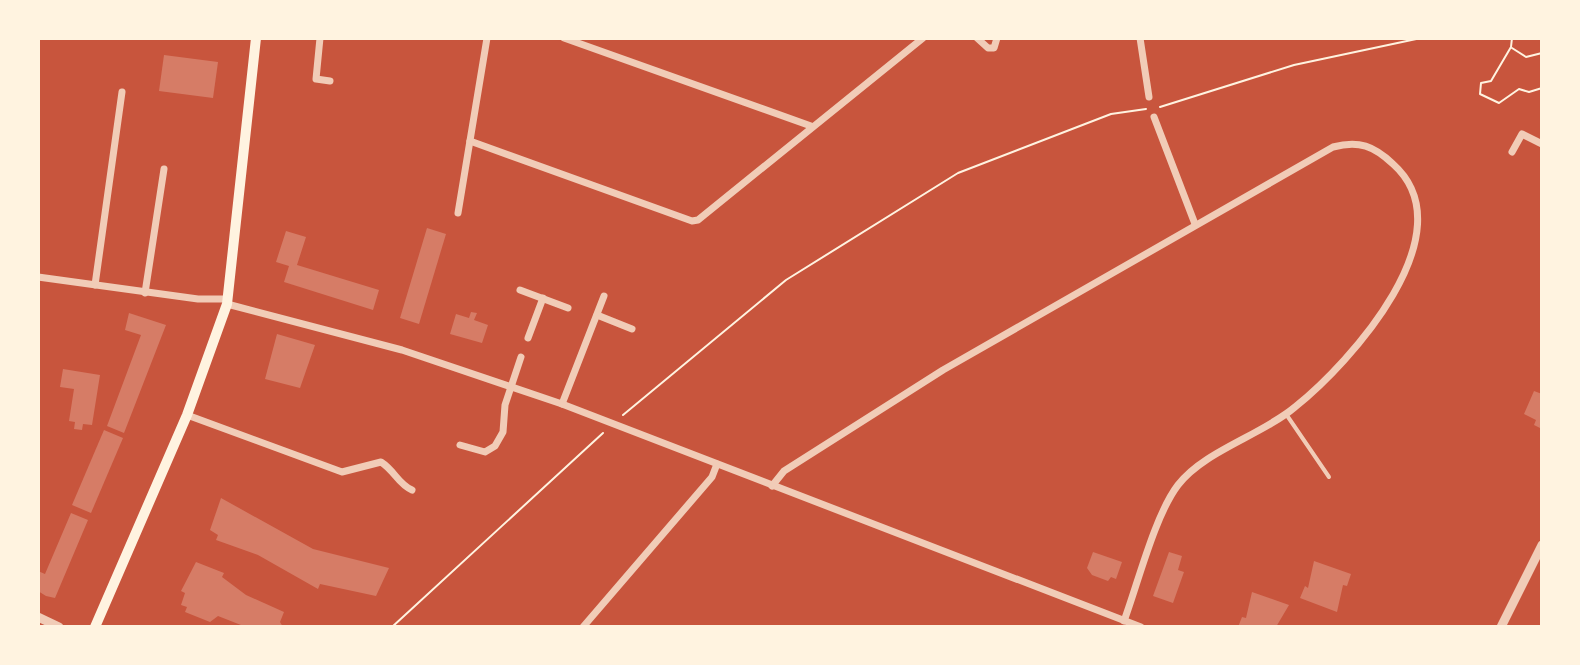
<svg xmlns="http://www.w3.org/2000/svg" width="1580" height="665" viewBox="0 0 1580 665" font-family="Bitter,serif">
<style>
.building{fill:#d67c66}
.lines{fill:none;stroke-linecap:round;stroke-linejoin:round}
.path{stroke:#fff3e0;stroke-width:2}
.service{stroke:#f1ccb7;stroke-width:4}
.minor{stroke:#f1ccb7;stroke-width:7}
.tertiary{stroke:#f1ccb7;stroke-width:9}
.secondary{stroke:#fff3e0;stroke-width:10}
</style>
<rect width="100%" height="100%" fill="#c8553d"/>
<!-- building -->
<g class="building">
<path d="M 164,55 L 218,62 L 213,98 L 159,91 Z"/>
<path d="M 427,228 L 446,234 L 419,324 L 400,318 Z"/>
<path d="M 286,231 L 306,237 L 297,265 L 379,290 L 373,310 L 284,282 L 289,266 L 276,262 Z"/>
<path d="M 471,312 L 477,313 L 474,320 L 488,325 L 482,343 L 450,334 L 456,314 L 469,318 Z"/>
<path d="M 129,313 L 166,325 L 124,433 L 107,426 L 141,335 L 125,330 Z"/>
<path d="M 277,334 L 315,345 L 300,388 L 265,379 Z"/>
<path d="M 63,369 L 100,375 L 92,425 L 83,424 L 82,430 L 74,429 L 75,422 L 69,421 L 74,389 L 60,387 Z"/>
<path d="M 1534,391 L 1542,394 L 1542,429 L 1534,425 L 1536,420 L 1524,414 Z"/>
<path d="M 104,430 L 123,438 L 91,513 L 72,505 Z"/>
<path d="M 221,498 L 313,549 L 389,568 L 376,596 L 320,584 L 318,589 L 258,555 L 216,540 L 218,535 L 210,530 Z"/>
<path d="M 71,513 L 88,520 L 55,598 L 46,596 L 38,591 L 38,571 L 45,574 Z"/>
<path d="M 1093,552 L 1122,562 L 1116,579 L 1111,577 L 1108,581 L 1092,575 L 1087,568 Z"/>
<path d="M 1169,552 L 1182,556 L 1178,570 L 1184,572 L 1173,603 L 1153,596 Z"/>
<path d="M 1314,561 L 1351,574 L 1347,586 L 1343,585 L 1337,612 L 1300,598 L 1305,586 L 1308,588 Z"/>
<path d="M 196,562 L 224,573 L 222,577 L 246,595 L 284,612 L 280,622 L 283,627 L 246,627 L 218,616 L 210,622 L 185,612 L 187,607 L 181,605 L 185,593 L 181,591 Z"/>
<path d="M 1252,592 L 1289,605 L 1276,627 L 1238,627 L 1242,617 L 1246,618 Z"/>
</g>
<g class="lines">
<!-- path -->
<g class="path">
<path d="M 1512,38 L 1511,47 L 1491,81 L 1481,83 L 1480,94 L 1499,103 L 1519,89 L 1529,92 L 1542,88"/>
<path d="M 1512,48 L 1526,57 L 1542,53"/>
<path d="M 1160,107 L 1294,65 L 1421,38"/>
<path d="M 623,415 L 786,280 L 958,173 L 1111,114 L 1146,109"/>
<path d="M 392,627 L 603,433"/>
</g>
<!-- service -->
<path class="service" d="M 1286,414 L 1329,477"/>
<!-- minor -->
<g class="minor">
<path d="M 320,38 L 316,79 L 330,81"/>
<path d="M 564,38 L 811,126"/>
<path d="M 977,38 L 988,48 L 994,48 L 997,38"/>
<path d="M 1140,38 L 1149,97"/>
<path d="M 1154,117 L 1195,224"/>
<path d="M 470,141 L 692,221 L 698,220 L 923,38"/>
<path d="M 1512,152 L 1522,134 L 1542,144"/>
<path d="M 458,213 L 487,38"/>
<path d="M 38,277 L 198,299 L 227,299"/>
<path d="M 95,285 L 122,92"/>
<path d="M 520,290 L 568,308"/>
<path d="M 145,293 L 164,169"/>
<path d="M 227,304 L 402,350 L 562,404 L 1141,627"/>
<path d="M 597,315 L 632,329"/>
<path d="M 528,338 L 543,298"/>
<path d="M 562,404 L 604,296"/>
<path d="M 187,415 L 342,472 L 381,462 C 395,471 398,484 412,490"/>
<path d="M 460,445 L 485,452 L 495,446 L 503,432 L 505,405 L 521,357"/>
<path d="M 772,486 L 784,471 L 943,370 L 1333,147 C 1359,140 1374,146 1393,164 C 1469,232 1350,363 1295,407 C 1262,435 1204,451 1178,485 C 1155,515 1138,583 1124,621"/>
<path d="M 583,627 L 712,477 L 717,464"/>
</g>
<!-- tertiary -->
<g class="tertiary">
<path d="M 38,617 L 59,627"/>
<path d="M 1501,627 L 1542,545"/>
</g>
<!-- secondary -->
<path class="secondary" d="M 95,627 L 187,415 L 227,304 L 256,38"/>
</g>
<!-- border -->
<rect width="1580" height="665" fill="none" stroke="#fff3e0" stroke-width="80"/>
</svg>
